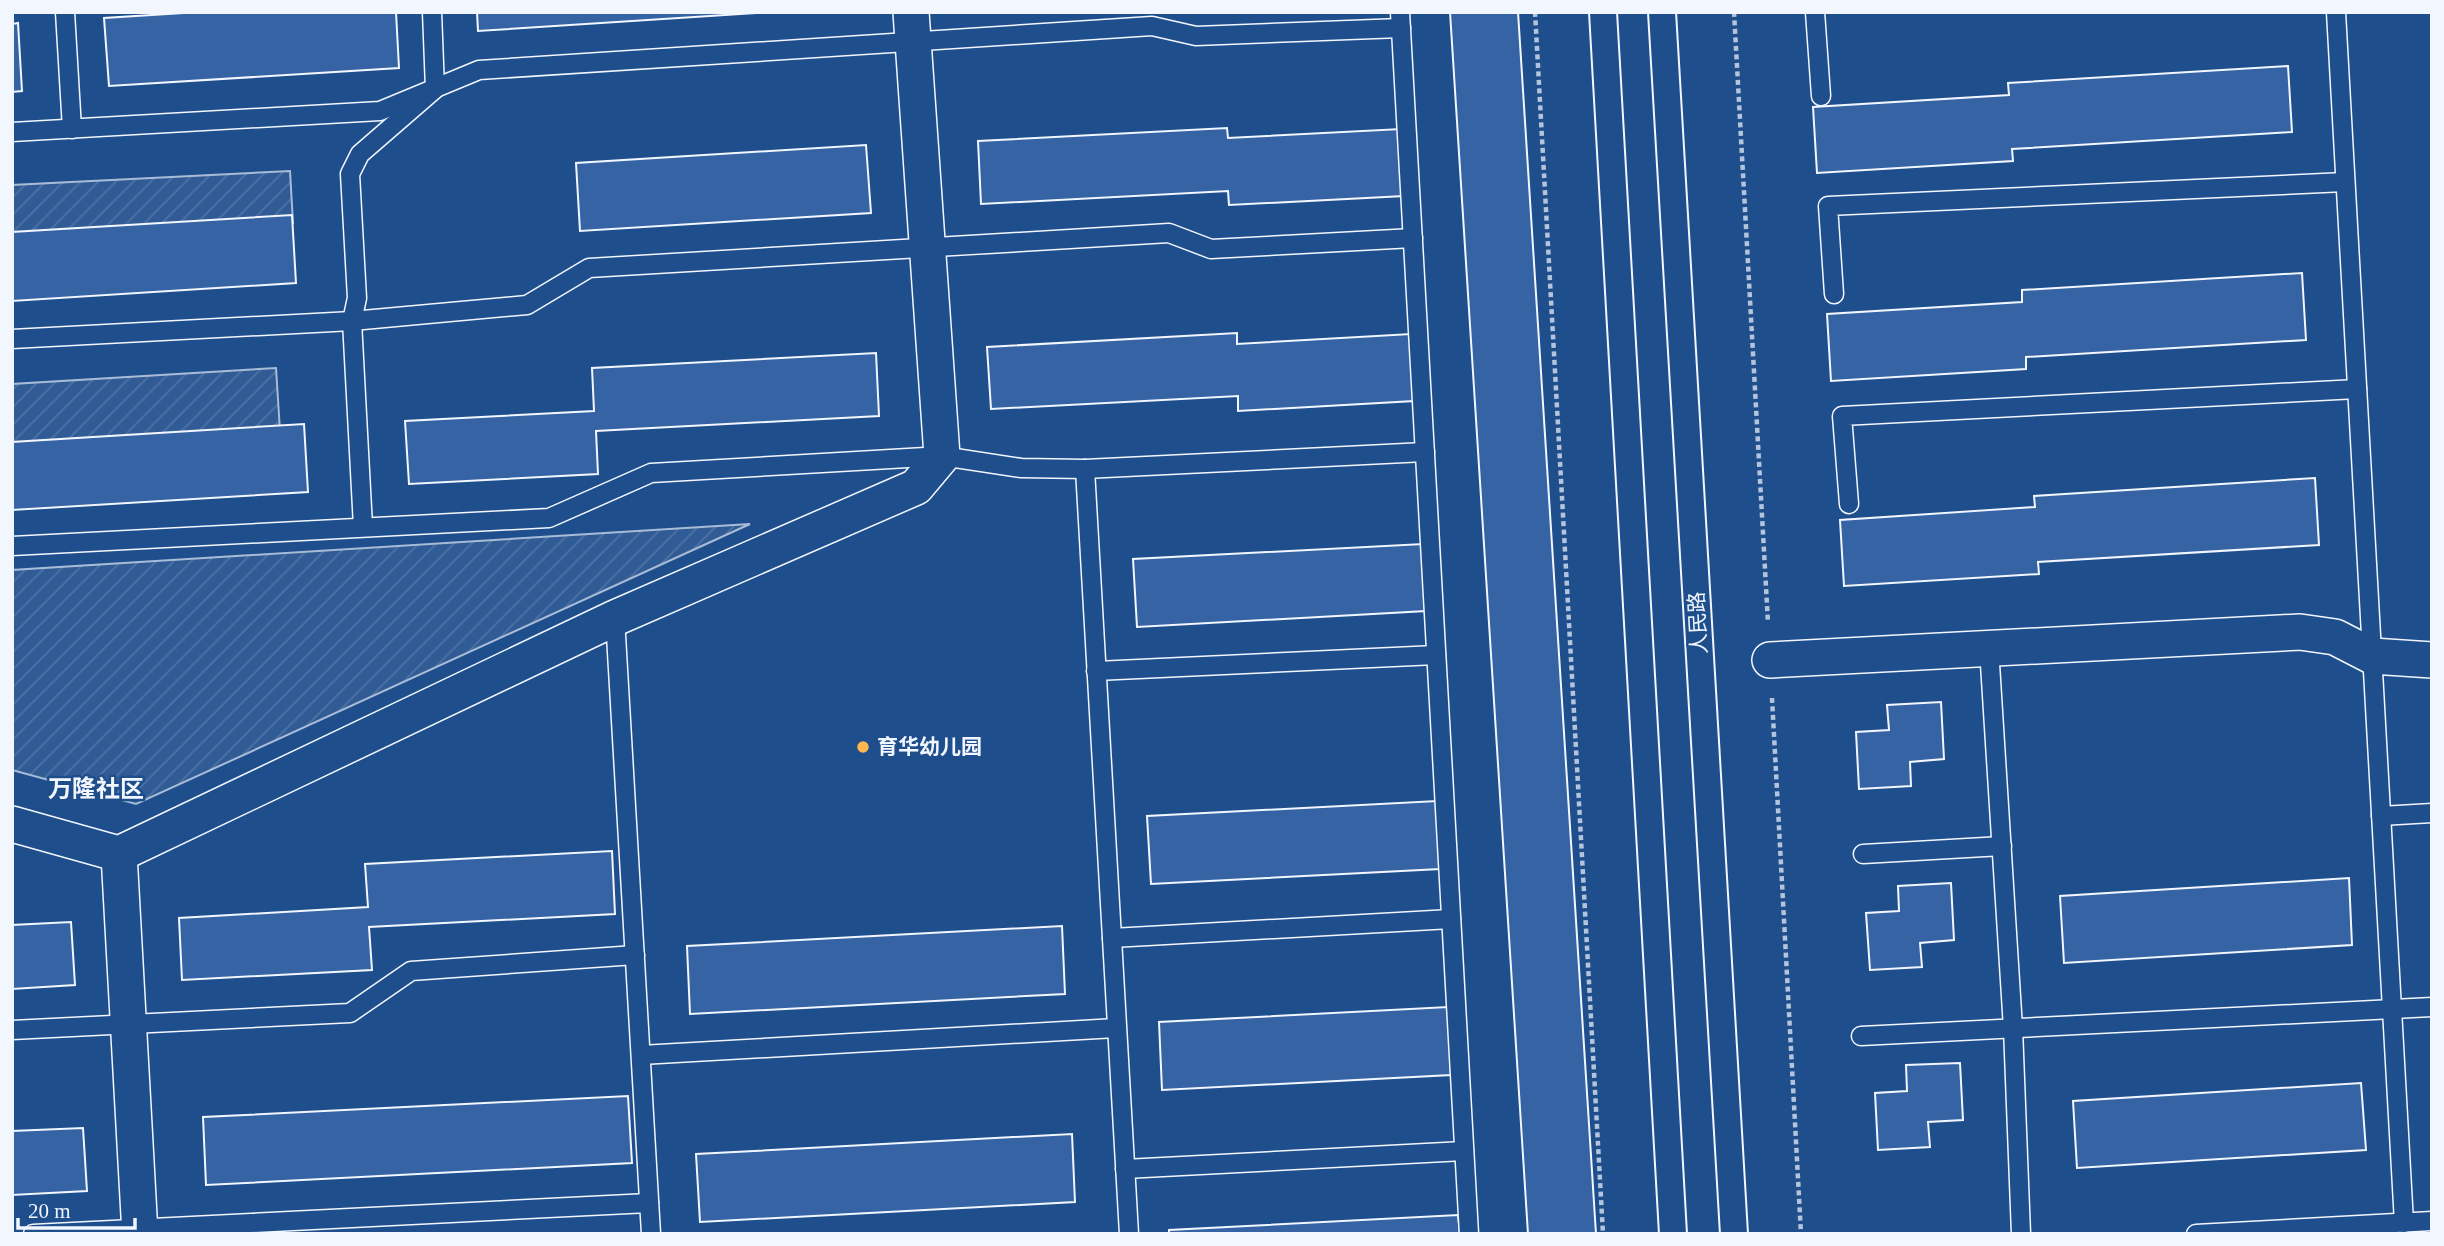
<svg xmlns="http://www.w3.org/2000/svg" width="2444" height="1246" viewBox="0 0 2444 1246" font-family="'Times New Roman','Noto Sans SC',serif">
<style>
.garden{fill:url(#garden-furrows);stroke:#a8bbd7;stroke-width:2}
.building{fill:#3563a3;stroke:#f2f6ff;stroke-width:2}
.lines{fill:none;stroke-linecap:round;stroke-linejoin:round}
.service-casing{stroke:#f2f6ff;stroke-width:21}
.pedestrian-casing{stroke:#f2f6ff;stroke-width:30}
.minor-casing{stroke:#f2f6ff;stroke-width:38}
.path{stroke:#b3c4dc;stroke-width:4.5;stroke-dasharray:5 3.5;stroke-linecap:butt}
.service{stroke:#1f4e8c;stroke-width:18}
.pedestrian{stroke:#1f4e8c;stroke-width:26}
.minor{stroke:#1f4e8c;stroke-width:35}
.poi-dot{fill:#ffb74d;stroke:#1f4e8c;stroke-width:2.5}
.labels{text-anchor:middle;stroke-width:5;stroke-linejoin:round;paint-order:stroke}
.street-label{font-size:21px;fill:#f2f6ff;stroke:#1f4e8c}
.poi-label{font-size:21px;font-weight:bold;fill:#f2f6ff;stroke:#1f4e8c;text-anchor:start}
.quarter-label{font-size:24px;font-weight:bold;fill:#f2f6ff;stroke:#1f4e8c}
</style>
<defs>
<pattern id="garden-furrows" width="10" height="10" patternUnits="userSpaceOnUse" patternTransform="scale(1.75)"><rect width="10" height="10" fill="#305b95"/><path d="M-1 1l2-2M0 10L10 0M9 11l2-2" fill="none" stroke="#4e73a5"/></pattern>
</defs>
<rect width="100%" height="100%" fill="#1f4e8c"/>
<!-- garden -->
<g class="garden">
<path d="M 290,171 L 293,223 L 12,238 L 12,185 Z"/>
<path d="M 276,368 L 280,431 L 12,447 L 12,384 Z"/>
<path d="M 750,524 L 136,804 L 12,770 L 12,570 Z"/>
</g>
<!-- building -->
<g class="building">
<path d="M 200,12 L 396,12 L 399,68 L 109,86 L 104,18 Z"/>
<path d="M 477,12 L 770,12 L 478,31 Z"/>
<path d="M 1450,12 L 1518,12 L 1596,1234 L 1528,1234 Z"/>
<path d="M 18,23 L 22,91 L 12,92 L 12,24 Z"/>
<path d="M 2288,66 L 2292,132 L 2012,149 L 2013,161 L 1817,173 L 1813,107 L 2009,95 L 2008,83 Z"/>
<path d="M 1227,128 L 1228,138 L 1401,129 L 1404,196 L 1229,205 L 1228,191 L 981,204 L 978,141 Z"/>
<path d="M 866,145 L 871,213 L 580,231 L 576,163 Z"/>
<path d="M 292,215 L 296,283 L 12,301 L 12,232 Z"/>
<path d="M 2302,273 L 2306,340 L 2026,357 L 2026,369 L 1831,381 L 1827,314 L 2022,302 L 2022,290 Z"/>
<path d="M 1237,333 L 1237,344 L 1411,334 L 1414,401 L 1238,411 L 1238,396 L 991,409 L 987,347 Z"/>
<path d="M 876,353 L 879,416 L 596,431 L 598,474 L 409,484 L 405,421 L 594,411 L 592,368 Z"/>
<path d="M 304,424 L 308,492 L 12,510 L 12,442 Z"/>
<path d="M 2315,478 L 2319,545 L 2038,562 L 2039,574 L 1844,586 L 1840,520 L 2035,507 L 2034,496 Z"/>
<path d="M 1423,544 L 1426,611 L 1137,627 L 1133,559 Z"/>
<path d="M 1941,702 L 1944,759 L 1910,762 L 1911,786 L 1859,789 L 1856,732 L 1889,730 L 1887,705 Z"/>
<path d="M 1437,801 L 1440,869 L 1151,884 L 1147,816 Z"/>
<path d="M 612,851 L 615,914 L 369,927 L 372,970 L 182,980 L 179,918 L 368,907 L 365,864 Z"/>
<path d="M 2349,878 L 2352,945 L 2064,963 L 2060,896 Z"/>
<path d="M 1951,883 L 1954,940 L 1920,943 L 1922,967 L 1870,970 L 1866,913 L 1899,911 L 1898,886 Z"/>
<path d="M 71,922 L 75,985 L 12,989 L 12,925 Z"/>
<path d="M 1062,926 L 1065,994 L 690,1014 L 687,946 Z"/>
<path d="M 1448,1007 L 1451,1075 L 1162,1090 L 1159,1022 Z"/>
<path d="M 1960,1063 L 1963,1120 L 1928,1122 L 1930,1147 L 1878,1150 L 1875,1093 L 1907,1091 L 1906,1065 Z"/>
<path d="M 2361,1083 L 2366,1150 L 2077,1168 L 2073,1101 Z"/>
<path d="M 628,1096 L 632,1163 L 206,1185 L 203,1117 Z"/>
<path d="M 83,1128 L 87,1191 L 12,1195 L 12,1131 Z"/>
<path d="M 1072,1134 L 1075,1202 L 700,1222 L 696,1154 Z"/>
<path d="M 1458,1215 L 1460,1234 L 1169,1234 L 1169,1230 Z"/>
</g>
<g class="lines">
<defs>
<g id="service">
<path d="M 65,12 L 72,129"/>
<path d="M 1400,12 L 1469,1234"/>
<path d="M 1815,12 L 1821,96"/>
<path d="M 2336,12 L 2404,1223"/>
<path d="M 12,132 L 380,111 L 479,70 L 1152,26 L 1196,36 L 1401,28"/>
<path d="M 1834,294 L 1828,206 L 2345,182"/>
<path d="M 12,339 L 352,321 L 527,305 L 589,268 L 1169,233 L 1211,249 L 1413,238"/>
<path d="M 1085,469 L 1129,1234"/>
<path d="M 1849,504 L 1842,416 L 2357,389"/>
<path d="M 363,527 L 352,321 L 357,298 L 350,174 L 360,154 L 435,89 L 432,12"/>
<path d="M 12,546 L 549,518 L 651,473 L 942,456 L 1021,468 L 1085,469 L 1425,452"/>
<path d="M 615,618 L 651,1234"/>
<path d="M 1989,648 L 2013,1028 L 2021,1234"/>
<path d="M 1096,671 L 1436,655"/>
<path d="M 2381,816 L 2432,813"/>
<path d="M 1863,854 L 2002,846"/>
<path d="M 1112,938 L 1451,919"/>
<path d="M 12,1030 L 350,1013 L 411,971 L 635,955"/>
<path d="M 1861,1036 L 2432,1007"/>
<path d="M 641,1055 L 1116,1028"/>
<path d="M 1125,1169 L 1464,1151"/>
<path d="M 33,1234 L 649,1203"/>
<path d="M 2196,1234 L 2432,1221"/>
</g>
<g id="pedestrian">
<path d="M 1603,12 L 1673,1234"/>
<path d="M 1662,12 L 1734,1234"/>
</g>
<g id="minor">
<path d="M 1770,660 L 2300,632 L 2335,637 L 2372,656 L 2432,660"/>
<path d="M 12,824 L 119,854 L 615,618 L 916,487 L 942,456 L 911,12"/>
<path d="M 119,854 L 140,1234"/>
</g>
</defs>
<!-- service casing -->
<use href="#service" class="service-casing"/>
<!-- pedestrian casing -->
<use href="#pedestrian" class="pedestrian-casing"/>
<!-- minor casing -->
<use href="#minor" class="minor-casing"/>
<!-- path -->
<g class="path">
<path d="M 1535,12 L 1603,1234"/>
<path d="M 1734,12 L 1768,623"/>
<path d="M 1772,698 L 1801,1234"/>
</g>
<!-- service -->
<use href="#service" class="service"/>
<!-- pedestrian -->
<use href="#pedestrian" class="pedestrian"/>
<!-- minor -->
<use href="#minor" class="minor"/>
</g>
<!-- markers -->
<circle class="poi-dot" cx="863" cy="747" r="7"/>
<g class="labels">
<!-- street labels -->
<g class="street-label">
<text transform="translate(1698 623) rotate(-93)" y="7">人民路</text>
</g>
<!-- poi labels -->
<g class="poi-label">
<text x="877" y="754">育华幼儿园</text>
</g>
<!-- quarter labels -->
<g class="quarter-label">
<text x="96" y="797">万隆社区</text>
</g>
</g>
<!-- border -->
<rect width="2444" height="1246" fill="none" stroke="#f2f6ff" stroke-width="28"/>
<!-- scale -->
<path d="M18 1218v10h117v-10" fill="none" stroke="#f2f6ff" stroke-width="3.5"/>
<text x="28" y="1218" font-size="21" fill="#f2f6ff" stroke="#1f4e8c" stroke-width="5" paint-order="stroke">20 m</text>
</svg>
